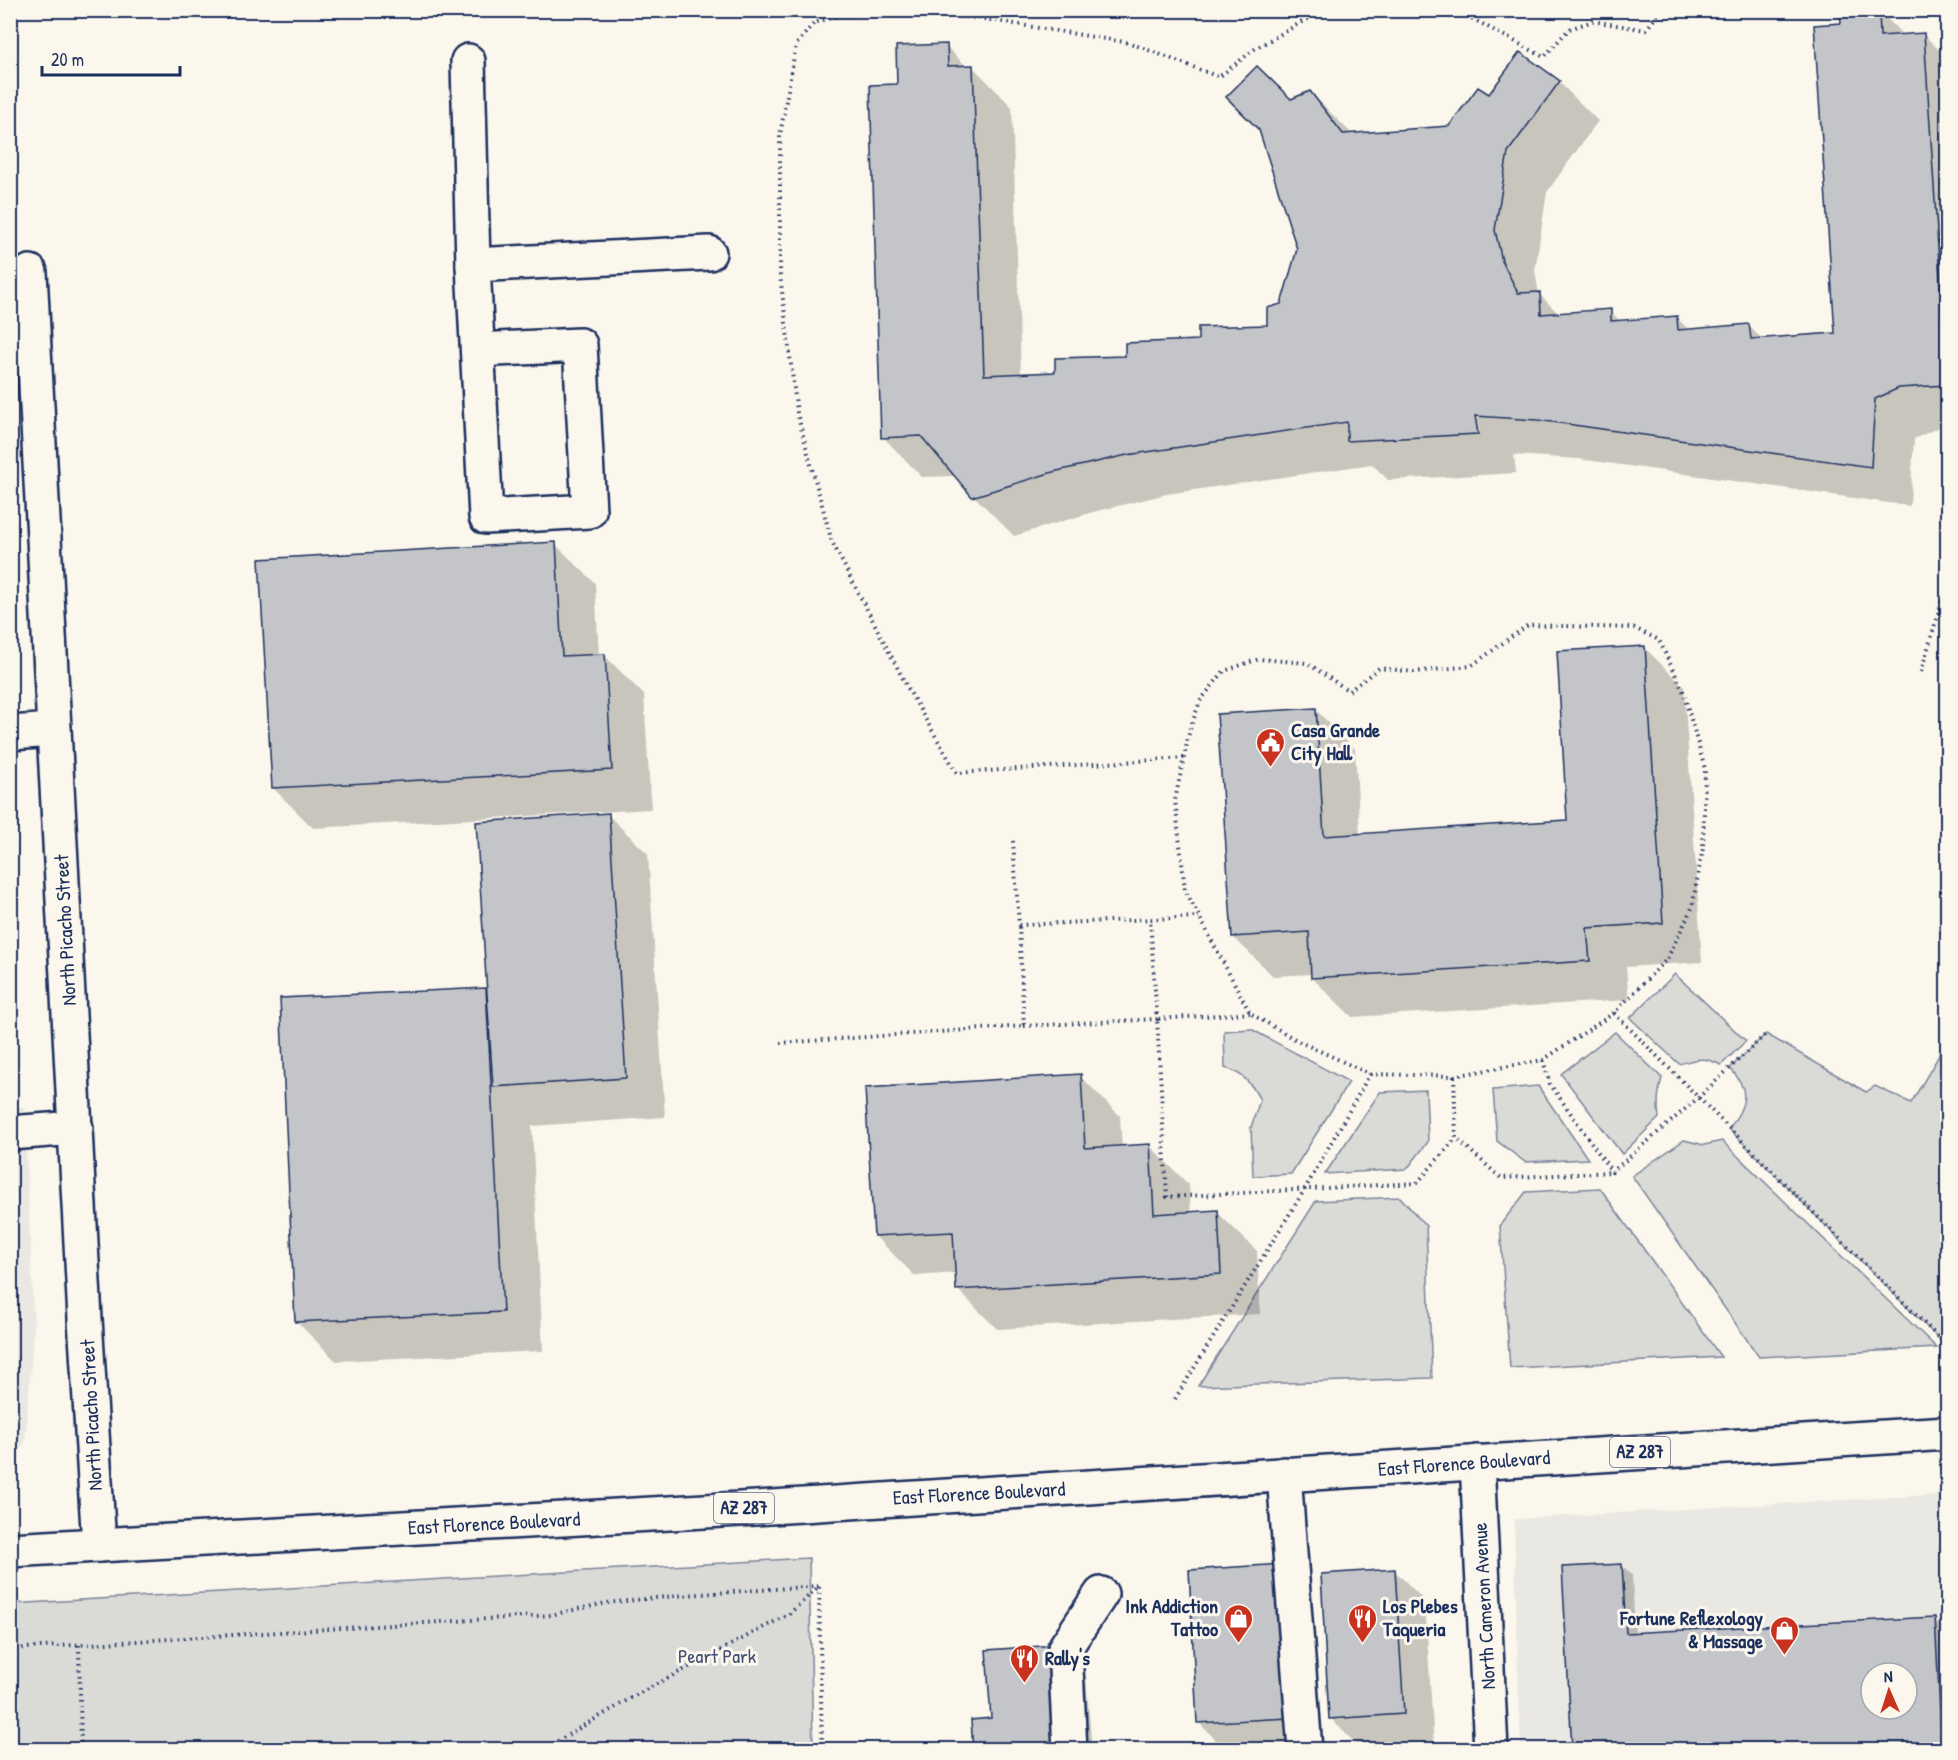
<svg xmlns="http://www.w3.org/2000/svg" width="1958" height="1760" viewBox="0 0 1958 1760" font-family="'Patrick Hand',sans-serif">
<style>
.built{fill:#eae8e2;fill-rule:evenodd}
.green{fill:#dadad7;stroke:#7a849a;stroke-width:1.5}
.shadow{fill:#0003;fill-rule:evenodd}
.building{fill:#c3c5c9;stroke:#1b2f5e;stroke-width:1.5;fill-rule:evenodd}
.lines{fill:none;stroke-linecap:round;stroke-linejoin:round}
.minor-casing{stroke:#1b2f5e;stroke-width:38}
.major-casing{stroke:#1b2f5e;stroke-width:38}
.path{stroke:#1b2f5e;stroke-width:4;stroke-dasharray:1.5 4.5;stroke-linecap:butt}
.minor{stroke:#fbf7ec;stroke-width:33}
.major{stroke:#fbf7ec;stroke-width:33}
.labels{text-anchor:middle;stroke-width:6;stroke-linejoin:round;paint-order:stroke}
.shield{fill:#fbf7ec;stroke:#5e6b89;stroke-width:1.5}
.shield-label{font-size:18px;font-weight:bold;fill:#1b2f5e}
.poi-label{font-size:20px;font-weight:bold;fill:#1b2f5e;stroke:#fbf7ec;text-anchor:start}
.street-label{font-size:20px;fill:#1b2f5e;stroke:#fbf7ec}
.park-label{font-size:20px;fill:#415176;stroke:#fbf7ec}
</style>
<rect width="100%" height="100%" fill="#fbf7ec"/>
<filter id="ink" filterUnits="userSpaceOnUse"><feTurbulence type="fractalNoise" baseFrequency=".0167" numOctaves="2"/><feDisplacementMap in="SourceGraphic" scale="12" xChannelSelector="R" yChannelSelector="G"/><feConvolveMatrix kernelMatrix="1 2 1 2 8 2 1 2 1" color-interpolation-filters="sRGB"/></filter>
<g filter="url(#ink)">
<!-- built -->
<g class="built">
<path d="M 10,1107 L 24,1107 L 34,1325 L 25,1442 L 11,1462 Z"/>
<path d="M 1947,1494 L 1947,1749 L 1521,1749 L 1518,1679 L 1514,1519 ZM 1871,1673 L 1907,1673 L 1907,1709 L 1871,1709 Z"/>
</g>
<!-- green -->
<g class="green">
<path d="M 1675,974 L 1746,1041 L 1721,1065 C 1704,1056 1696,1059 1679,1064 L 1630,1018 Z"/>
<path d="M 1251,1029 L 1349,1082 L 1291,1174 L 1253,1176 L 1251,1127 L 1260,1100 C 1252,1084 1243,1073 1225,1068 L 1224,1031 Z"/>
<path d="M 1615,1032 L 1662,1078 C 1658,1091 1657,1105 1659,1118 L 1622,1154 L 1561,1074 Z"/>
<path d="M 1947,1033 L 1948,1347 L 1947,1347 L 1729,1129 C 1745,1105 1752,1092 1730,1068 L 1766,1034 L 1866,1092 L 1875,1086 L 1911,1103 L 1937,1059 Z"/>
<path d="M 1538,1086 L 1588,1159 L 1525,1162 L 1497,1141 L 1493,1090 Z"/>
<path d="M 1426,1090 L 1428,1142 L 1407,1169 L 1325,1174 L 1380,1092 Z"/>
<path d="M 1684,1140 L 1704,1145 L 1722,1141 L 1937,1348 L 1759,1357 L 1632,1176 Z"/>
<path d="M 1600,1188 L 1721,1357 L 1510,1368 L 1500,1225 L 1526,1192 Z"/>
<path d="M 1400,1197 L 1426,1226 L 1432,1378 L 1198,1386 L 1316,1201 Z"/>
<path d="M 809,1558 L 813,1749 L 11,1749 L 11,1604 Z"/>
</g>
<!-- shadow -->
<g class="shadow">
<path d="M 1879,10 L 1904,36 L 1924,35 L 1948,59 L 1948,427 L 1939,427 L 1914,439 L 1910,506 L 1579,459 L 1514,455 L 1516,473 L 1388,480 L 1372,464 L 1167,494 L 1093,512 L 1014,536 L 974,496 L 956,476 L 922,477 L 883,437 L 899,85 L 946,46 L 967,67 L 973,67 L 1012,107 L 1021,374 L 1056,373 L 1268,327 L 1282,305 L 1299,249 L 1290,101 L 1310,92 L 1352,134 L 1450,128 L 1489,96 L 1559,82 L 1598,121 L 1547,192 L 1535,271 L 1539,294 L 1559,314 L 1610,311 L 1621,322 L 1676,317 L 1689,330 L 1749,326 L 1763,340 L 1836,334 L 1842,24 Z"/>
<path d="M 555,544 L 595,583 L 599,656 L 605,656 L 644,695 L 651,809 L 313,828 L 273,788 Z"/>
<path d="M 1644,647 L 1684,687 L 1702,962 L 1626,967 L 1629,1000 L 1352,1017 L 1312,978 L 1312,974 L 1273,976 L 1233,937 L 1315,709 L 1355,749 L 1360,835 L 1569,821 Z"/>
<path d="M 608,815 L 648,854 L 665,1117 L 532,1126 L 543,1351 L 336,1361 L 297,1322 L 282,999 L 488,989 Z"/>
<path d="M 10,949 L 15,1014 L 10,1014 Z"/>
<path d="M 1080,1076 L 1120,1116 L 1122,1147 L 1149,1145 L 1189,1185 L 1191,1213 L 1217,1212 L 1257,1251 L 1260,1314 L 997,1329 L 957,1289 L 956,1273 L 915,1276 L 875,1236 Z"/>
<path d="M 1622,1565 L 1632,1575 L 1635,1634 L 1934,1619 L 1944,1629 L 1948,1695 L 1948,1750 L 1573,1750 ZM 1871,1673 L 1907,1673 L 1907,1709 L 1871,1709 Z"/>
<path d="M 1281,1566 L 1311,1596 L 1319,1748 L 1226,1750 L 1198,1722 Z"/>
<path d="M 1394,1570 L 1425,1601 L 1434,1745 L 1361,1749 L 1330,1718 Z"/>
<path d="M 1055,1647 L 1086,1677 L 1092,1750 L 975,1750 L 993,1720 Z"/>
</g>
<!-- building -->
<g class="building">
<path d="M 1879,10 L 1880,36 L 1924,33 L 1947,385 L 1899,388 L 1875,399 L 1871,467 L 1538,420 L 1475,416 L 1478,434 L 1347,441 L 1347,422 L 1127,455 L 1053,472 L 972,497 L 921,436 L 881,438 L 870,85 L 897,84 L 896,46 L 947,44 L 948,66 L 973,65 L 984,375 L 1055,372 L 1055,358 L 1125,356 L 1125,343 L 1198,340 L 1198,327 L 1267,325 L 1267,308 L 1281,304 L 1297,249 L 1259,130 L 1226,97 L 1257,66 L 1291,99 L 1310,91 L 1343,134 L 1449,126 L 1478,87 L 1489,94 L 1520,52 L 1560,81 L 1508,152 L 1495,230 L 1502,261 L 1518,293 L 1540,292 L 1541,314 L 1611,309 L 1611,321 L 1677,316 L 1678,330 L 1749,324 L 1751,339 L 1835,333 L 1814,25 L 1841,23 L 1840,11 Z"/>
<path d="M 556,542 L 562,656 L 605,654 L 612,770 L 272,788 L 259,559 Z"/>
<path d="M 1645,646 L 1663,923 L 1587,928 L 1590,961 L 1311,978 L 1309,932 L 1232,937 L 1217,714 L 1316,708 L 1324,836 L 1567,820 L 1557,651 Z"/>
<path d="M 609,813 L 626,1078 L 493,1087 L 476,822 Z"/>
<path d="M 486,988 L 503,1312 L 295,1322 L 280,998 Z"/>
<path d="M 1081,1074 L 1085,1148 L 1150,1144 L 1154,1214 L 1218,1210 L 1221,1274 L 956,1290 L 953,1232 L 874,1236 L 865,1088 Z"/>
<path d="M 1281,1564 L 1289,1718 L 1197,1723 L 1189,1570 Z"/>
<path d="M 1622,1564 L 1626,1633 L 1935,1617 L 1942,1750 L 1572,1750 L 1562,1567 ZM 1871,1673 L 1907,1673 L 1907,1709 L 1871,1709 Z"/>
<path d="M 1395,1569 L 1404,1714 L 1329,1719 L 1321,1574 Z"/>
<path d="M 1056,1645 L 1064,1750 L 973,1750 L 971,1720 L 991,1718 L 986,1650 Z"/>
</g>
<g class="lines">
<defs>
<g id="minor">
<path d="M 468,61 L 473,265"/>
<path d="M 30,272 L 85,1319 L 99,1545"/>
<path d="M 478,350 L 580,345 L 589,511 L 486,517 L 473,265 L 709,253"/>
<path d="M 10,733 L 54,730"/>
<path d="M 10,1133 L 76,1128"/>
<path d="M 1477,1462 L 1491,1750"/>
<path d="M 1284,1474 L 1305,1750"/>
<path d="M 1070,1750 L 1065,1648 L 1101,1594"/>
</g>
<path id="major" d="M 10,1550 L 740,1509 L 1948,1433"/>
</defs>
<!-- minor casing -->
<use href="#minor" class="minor-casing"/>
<!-- major casing -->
<use href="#major" class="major-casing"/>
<!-- path -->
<g class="path">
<path d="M 1456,10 L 1544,57 L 1569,29 L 1593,21 L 1646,30 L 1661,10"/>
<path d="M 1921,672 L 1948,580"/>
<path d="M 1184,758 L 957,773 L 912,696 L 832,542 L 797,413 L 780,275 L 780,135 L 796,45 L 814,23 L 837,16 L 888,12 L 978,18 L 1130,43 L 1219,77 L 1256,48 L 1323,10"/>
<path d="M 1013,841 L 1019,925 L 1199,917"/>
<path d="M 1250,1013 L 1157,1019 L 1167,1197 L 1417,1183 L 1456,1138"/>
<path d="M 1614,1013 L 1948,1347"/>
<path d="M 1024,1026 L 1157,1019 L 1150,919"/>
<path d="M 780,1043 L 1024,1026 L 1019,925"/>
<path d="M 1543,1060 L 1550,1084 L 1612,1172 L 1698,1098 L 1766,1034"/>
<path d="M 1454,1076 L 1456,1138 L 1501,1178 L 1611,1172"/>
<path d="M 1175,1399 L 1305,1189 L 1370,1074 L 1300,1042 L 1250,1013 L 1185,890 L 1175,800 L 1190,729 L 1200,701 L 1224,671 L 1259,659 L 1307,663 L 1349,691 L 1379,668 L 1414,672 L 1471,666 L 1528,625 L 1634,628 L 1659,640 L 1683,691 L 1705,769 L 1703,848 L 1692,908 L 1667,959 L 1614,1013 L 1543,1060 L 1454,1076 L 1370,1074"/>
<path d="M 819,1587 L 822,1750"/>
<path d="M 79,1645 L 81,1750"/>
<path d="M 10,1649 L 551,1615 L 606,1603 L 685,1595 L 819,1586"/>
<path d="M 542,1750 L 638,1694 L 789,1614 L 818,1587"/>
</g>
<!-- minor -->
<use href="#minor" class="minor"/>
<!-- major -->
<use href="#major" class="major"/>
</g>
</g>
<!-- icons -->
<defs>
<symbol id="civic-pin" viewBox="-11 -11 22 30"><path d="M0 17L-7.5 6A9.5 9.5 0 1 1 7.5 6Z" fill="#c8321e" stroke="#fbf7ec"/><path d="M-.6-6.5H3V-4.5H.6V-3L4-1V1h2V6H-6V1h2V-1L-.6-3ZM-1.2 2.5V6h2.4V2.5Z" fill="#fff"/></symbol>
<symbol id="shop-pin" viewBox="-11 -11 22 30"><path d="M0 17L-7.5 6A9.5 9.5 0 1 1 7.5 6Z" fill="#c8321e" stroke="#fbf7ec"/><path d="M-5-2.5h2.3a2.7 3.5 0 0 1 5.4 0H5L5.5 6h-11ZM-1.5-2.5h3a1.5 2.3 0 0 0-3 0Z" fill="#fff"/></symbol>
<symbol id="restaurant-pin" viewBox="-11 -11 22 30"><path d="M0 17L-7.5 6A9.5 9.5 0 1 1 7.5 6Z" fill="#c8321e" stroke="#fbf7ec"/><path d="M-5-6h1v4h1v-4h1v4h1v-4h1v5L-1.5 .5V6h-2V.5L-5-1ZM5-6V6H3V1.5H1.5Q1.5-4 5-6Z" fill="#fff"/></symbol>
</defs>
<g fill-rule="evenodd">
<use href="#civic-pin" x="1254" y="726" width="33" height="45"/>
<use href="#shop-pin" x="1222" y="1602" width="33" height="45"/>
<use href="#restaurant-pin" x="1346" y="1602" width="33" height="45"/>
<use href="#shop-pin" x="1768" y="1614" width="33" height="45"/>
<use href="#restaurant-pin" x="1008" y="1642" width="33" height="45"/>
</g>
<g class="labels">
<!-- shield labels -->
<g class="shield">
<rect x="1610" y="1437" width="60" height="30" rx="4.5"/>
<rect x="714" y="1493" width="60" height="30" rx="4.5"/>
</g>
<g class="shield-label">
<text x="1640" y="1458">AZ 287</text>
<text x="744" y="1514">AZ 287</text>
</g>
<!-- poi labels -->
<g class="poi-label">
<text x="1291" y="737">Casa Grande<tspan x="1291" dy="23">City Hall</tspan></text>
<text x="1218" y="1613" text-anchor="end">Ink Addiction<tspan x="1218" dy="23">Tattoo</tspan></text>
<text x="1383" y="1613">Los Plebes<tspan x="1383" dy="23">Taqueria</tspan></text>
<text x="1763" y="1625" text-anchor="end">Fortune Reflexology<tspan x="1763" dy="23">&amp; Massage</tspan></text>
<text x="1045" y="1665">Rally's</text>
</g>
<!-- street labels -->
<g class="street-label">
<text transform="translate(65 930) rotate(-93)" y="7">North Picacho Street</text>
<text transform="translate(91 1415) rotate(-93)" y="7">North Picacho Street</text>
<text transform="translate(1464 1463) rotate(-4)" y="7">East Florence Boulevard</text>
<text transform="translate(979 1493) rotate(-3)" y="7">East Florence Boulevard</text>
<text transform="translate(494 1523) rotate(-3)" y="7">East Florence Boulevard</text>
<text transform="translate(1484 1606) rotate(-93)" y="7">North Cameron Avenue</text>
</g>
<!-- park labels -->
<g class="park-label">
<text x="717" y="1663">Peart Park</text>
</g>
</g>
<!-- margin -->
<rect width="1958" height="1760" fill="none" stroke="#fbf7ec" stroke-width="36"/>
<rect x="18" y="18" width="1922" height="1724" fill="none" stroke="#1b2f5e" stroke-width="2" filter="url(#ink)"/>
<!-- north arrow -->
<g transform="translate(1889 1691) rotate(357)"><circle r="28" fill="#fbf7ec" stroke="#a1a7b3" stroke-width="1.5"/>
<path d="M0-4.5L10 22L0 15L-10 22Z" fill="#c8321e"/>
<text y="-9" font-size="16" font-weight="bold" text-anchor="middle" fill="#1b2f5e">N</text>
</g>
<!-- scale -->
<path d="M42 66v9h138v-9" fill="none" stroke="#1b2f5e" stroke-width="3"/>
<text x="51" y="66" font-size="18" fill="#1b2f5e" stroke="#fbf7ec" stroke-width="4.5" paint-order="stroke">20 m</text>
</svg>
